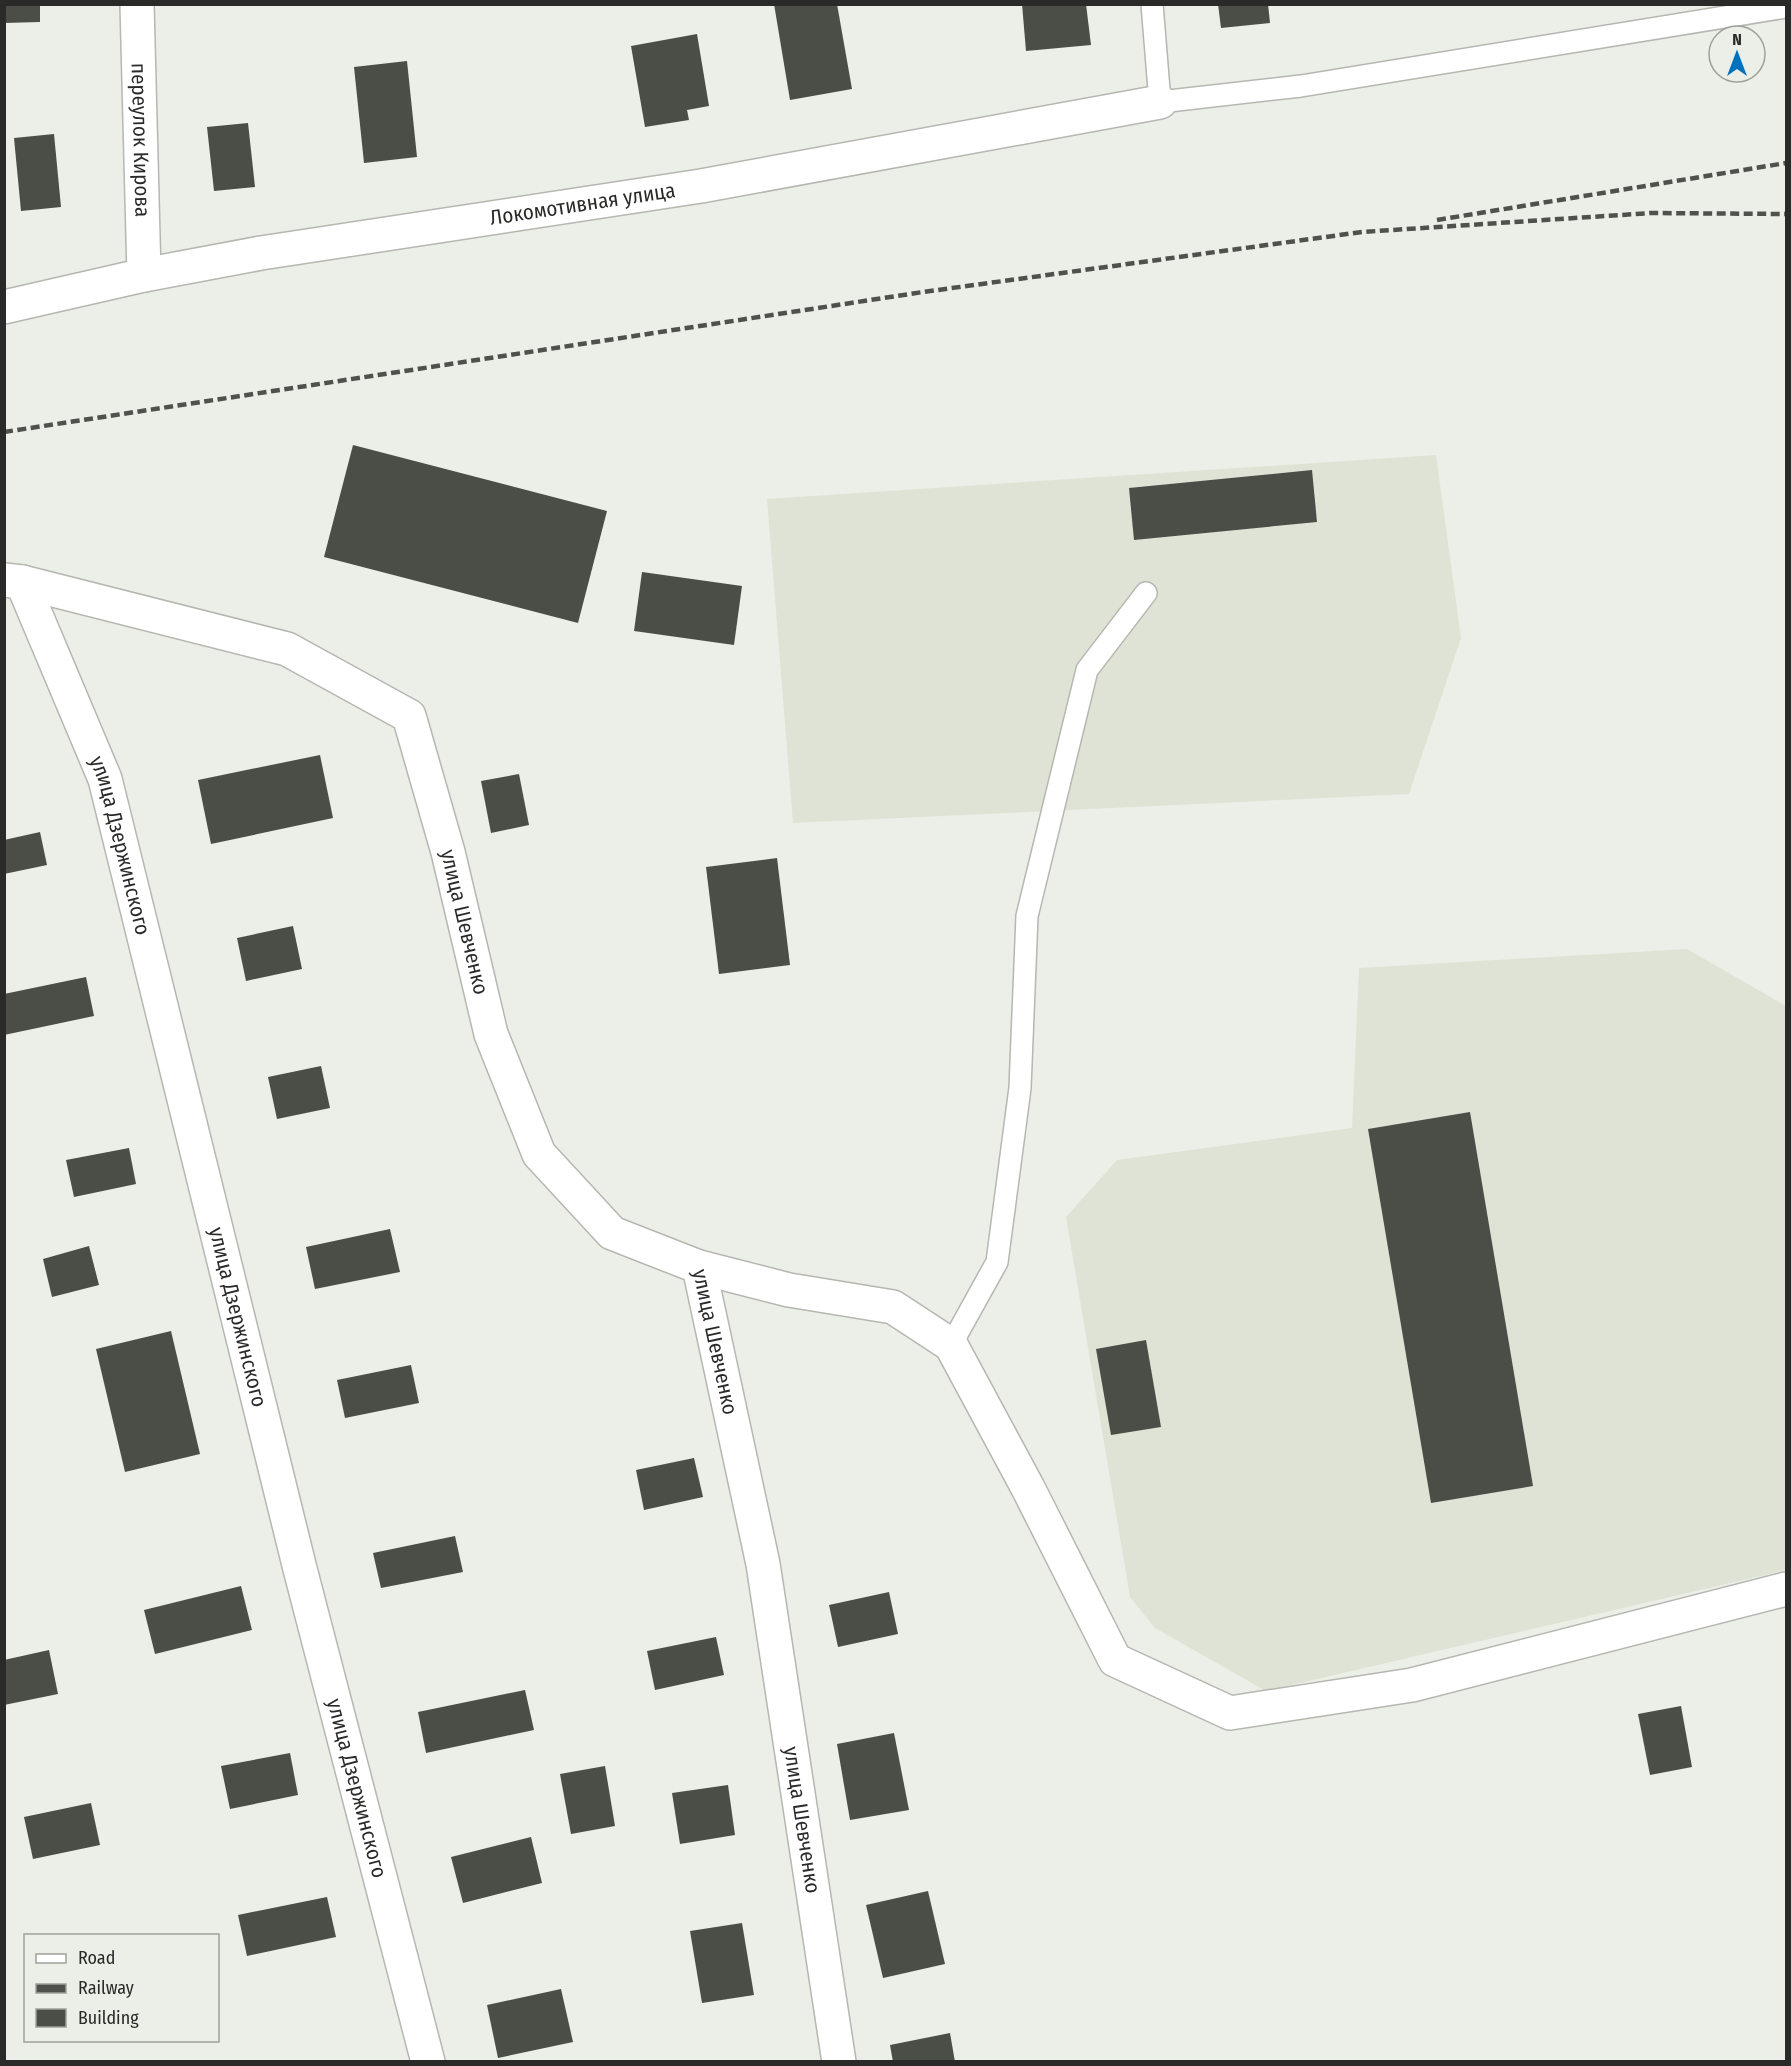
<svg xmlns="http://www.w3.org/2000/svg" width="1791" height="2066" viewBox="0 0 1791 2066" font-family="'Fira Sans Condensed',sans-serif">
<style>
.built{fill:#dfe3d5}
.building{fill:#4b4d47}
.lines{fill:none;stroke-linecap:round;stroke-linejoin:round}
.lane-casing{stroke:#b5b7b0;stroke-width:24}
.street-casing{stroke:#b5b7b0;stroke-width:36}
.lane{stroke:#fff;stroke-width:21}
.street{stroke:#fff;stroke-width:33}
.rail{stroke:#4f514d;stroke-width:4.5;stroke-dasharray:9 4.5;stroke-linecap:butt}
.labels{text-anchor:middle;stroke-width:6;stroke-linejoin:round;paint-order:stroke}
.street-label{font-size:21px;fill:#2a2b28;stroke:#ecefe7}
</style>
<rect width="100%" height="100%" fill="#ecefe7"/>
<!-- built -->
<g class="built">
<path d="M 1436,455 L 1461,638 L 1409,794 L 793,823 L 767,499 Z"/>
<path d="M 1687,949 L 1786,1006 L 1786,1570 L 1266,1691 L 1155,1628 L 1130,1597 L 1066,1217 L 1117,1160 L 1352,1128 L 1359,968 Z"/>
</g>
<!-- building -->
<g class="building">
<path d="M 4,4 L 40,4 L 40,22 L 4,23 Z"/>
<path d="M 774,4 L 837,4 L 852,89 L 790,100 Z"/>
<path d="M 1022,4 L 1086,4 L 1091,45 L 1026,51 Z"/>
<path d="M 1218,4 L 1268,4 L 1270,23 L 1221,28 Z"/>
<path d="M 697,34 L 709,106 L 687,110 L 689,120 L 645,127 L 631,46 Z"/>
<path d="M 407,61 L 417,157 L 364,163 L 354,67 Z"/>
<path d="M 248,123 L 255,187 L 214,191 L 207,127 Z"/>
<path d="M 54,134 L 61,207 L 21,211 L 14,138 Z"/>
<path d="M 353,445 L 607,511 L 578,623 L 324,557 Z"/>
<path d="M 1312,470 L 1317,522 L 1134,540 L 1129,488 Z"/>
<path d="M 642,572 L 742,586 L 734,645 L 634,631 Z"/>
<path d="M 320,755 L 333,818 L 211,844 L 198,780 Z"/>
<path d="M 519,774 L 529,825 L 491,833 L 481,781 Z"/>
<path d="M 40,832 L 47,865 L 4,874 L 4,840 Z"/>
<path d="M 777,858 L 790,965 L 719,974 L 706,867 Z"/>
<path d="M 293,926 L 302,969 L 246,981 L 237,938 Z"/>
<path d="M 86,977 L 94,1016 L 4,1035 L 4,994 Z"/>
<path d="M 321,1066 L 330,1108 L 277,1119 L 268,1077 Z"/>
<path d="M 1470,1112 L 1533,1486 L 1431,1503 L 1368,1129 Z"/>
<path d="M 129,1148 L 136,1184 L 74,1197 L 66,1160 Z"/>
<path d="M 390,1229 L 400,1272 L 315,1289 L 306,1247 Z"/>
<path d="M 89,1246 L 99,1285 L 52,1297 L 43,1259 Z"/>
<path d="M 171,1331 L 200,1454 L 125,1472 L 96,1349 Z"/>
<path d="M 1146,1340 L 1161,1427 L 1111,1435 L 1096,1349 Z"/>
<path d="M 411,1365 L 419,1403 L 345,1418 L 337,1380 Z"/>
<path d="M 694,1458 L 703,1497 L 644,1510 L 636,1470 Z"/>
<path d="M 455,1536 L 463,1572 L 381,1588 L 373,1553 Z"/>
<path d="M 241,1586 L 252,1630 L 155,1654 L 144,1610 Z"/>
<path d="M 889,1592 L 898,1634 L 838,1647 L 829,1605 Z"/>
<path d="M 716,1637 L 724,1675 L 655,1690 L 647,1651 Z"/>
<path d="M 49,1650 L 58,1694 L 4,1705 L 4,1660 Z"/>
<path d="M 525,1690 L 534,1730 L 426,1753 L 418,1712 Z"/>
<path d="M 1681,1706 L 1692,1767 L 1650,1775 L 1638,1714 Z"/>
<path d="M 894,1733 L 909,1810 L 850,1820 L 837,1744 Z"/>
<path d="M 290,1753 L 298,1795 L 230,1809 L 221,1766 Z"/>
<path d="M 605,1766 L 615,1826 L 571,1834 L 560,1774 Z"/>
<path d="M 728,1785 L 735,1835 L 680,1844 L 672,1793 Z"/>
<path d="M 91,1803 L 100,1845 L 33,1859 L 24,1817 Z"/>
<path d="M 531,1837 L 542,1883 L 463,1903 L 451,1857 Z"/>
<path d="M 928,1891 L 945,1964 L 883,1978 L 866,1905 Z"/>
<path d="M 327,1897 L 336,1937 L 247,1956 L 238,1915 Z"/>
<path d="M 742,1923 L 754,1995 L 702,2003 L 690,1931 Z"/>
<path d="M 561,1989 L 573,2042 L 498,2058 L 487,2005 Z"/>
<path d="M 950,2033 L 955,2062 L 893,2062 L 890,2045 Z"/>
</g>
<g class="lines">
<defs>
<g id="lane">
<path d="M 1152,4 L 1160,102 L 1301,86 L 1786,7"/>
<path d="M 951,1345 L 997,1262 L 1020,1088 L 1027,916 L 1087,670 L 1146,593"/>
</g>
<g id="street">
<path id="s1" d="M 137,4 L 144,275"/>
<path id="s2" d="M 4,307 L 144,275 L 261,253 L 701,186 L 1160,102"/>
<path id="s3" d="M 4,580 L 22,582 L 287,649 L 409,716 L 448,852 L 491,1034 L 539,1154 L 612,1233 L 699,1267 L 763,1564 L 839,2062"/>
<path id="s4" d="M 22,582 L 105,779 L 299,1565 L 428,2062"/>
<path d="M 699,1267 L 789,1290 L 893,1307 L 951,1345 L 1028,1488 L 1115,1660 L 1230,1713 L 1412,1685 L 1786,1589"/>
</g>
</defs>
<!-- lane casing -->
<use href="#lane" class="lane-casing"/>
<!-- street casing -->
<use href="#street" class="street-casing"/>
<!-- lane -->
<use href="#lane" class="lane"/>
<!-- street -->
<use href="#street" class="street"/>
<!-- rail -->
<g class="rail">
<path d="M 1437,220 L 1786,163"/>
<path d="M 4,432 L 923,292 L 1362,232 L 1651,213 L 1786,214"/>
</g>
</g>
<g class="labels">
<!-- street labels -->
<g class="street-label">
<text dy="7" stroke="none"><textPath href="#s1" startOffset="136">переулок Кирова</textPath></text>
<text dy="7" stroke="none"><textPath href="#s2" startOffset="588">Локомотивная улица</textPath></text>
<text dy="7" stroke="none"><textPath href="#s4" startOffset="282">улица Дзержинского</textPath></text>
<text dy="7" stroke="none"><textPath href="#s3" startOffset="644">улица Шевченко</textPath></text>
<text dy="7" stroke="none"><textPath href="#s4" startOffset="768">улица Дзержинского</textPath></text>
<text dy="7" stroke="none"><textPath href="#s3" startOffset="1166">улица Шевченко</textPath></text>
<text dy="7" stroke="none"><textPath href="#s4" startOffset="1254">улица Дзержинского</textPath></text>
<text dy="7" stroke="none"><textPath href="#s3" startOffset="1652">улица Шевченко</textPath></text>
</g>
</g>
<!-- border -->
<rect width="1791" height="2066" fill="none" stroke="#2a2b28" stroke-width="12"/>
<!-- legend -->
<rect x="24" y="1934" width="195" height="108" fill="#ecefe7" stroke="#9ea19b" stroke-width="1.5"/>
<rect x="36" y="1954" width="30" height="9" fill="#ffffff" stroke="#9ea19b" stroke-width="1.5"/>
<text x="78" y="1964" font-size="18" fill="#2a2b28">Road</text>
<rect x="36" y="1984" width="30" height="9" fill="#4f514d" stroke="#9ea19b" stroke-width="1.5"/>
<text x="78" y="1994" font-size="18" fill="#2a2b28">Railway</text>
<rect x="36" y="2009" width="30" height="18" fill="#4b4d47" stroke="#9ea19b" stroke-width="1.5"/>
<text x="78" y="2024" font-size="18" fill="#2a2b28">Building</text>
<!-- north arrow -->
<g transform="translate(1737 54)"><circle r="28" fill="#ecefe7" stroke="#9ea19b" stroke-width="1.5"/>
<path d="M0-4.5L10 22L0 15L-10 22Z" fill="#0072bd"/>
<text y="-9" font-size="16" font-weight="bold" text-anchor="middle" fill="#2a2b28">N</text>
</g>
</svg>
